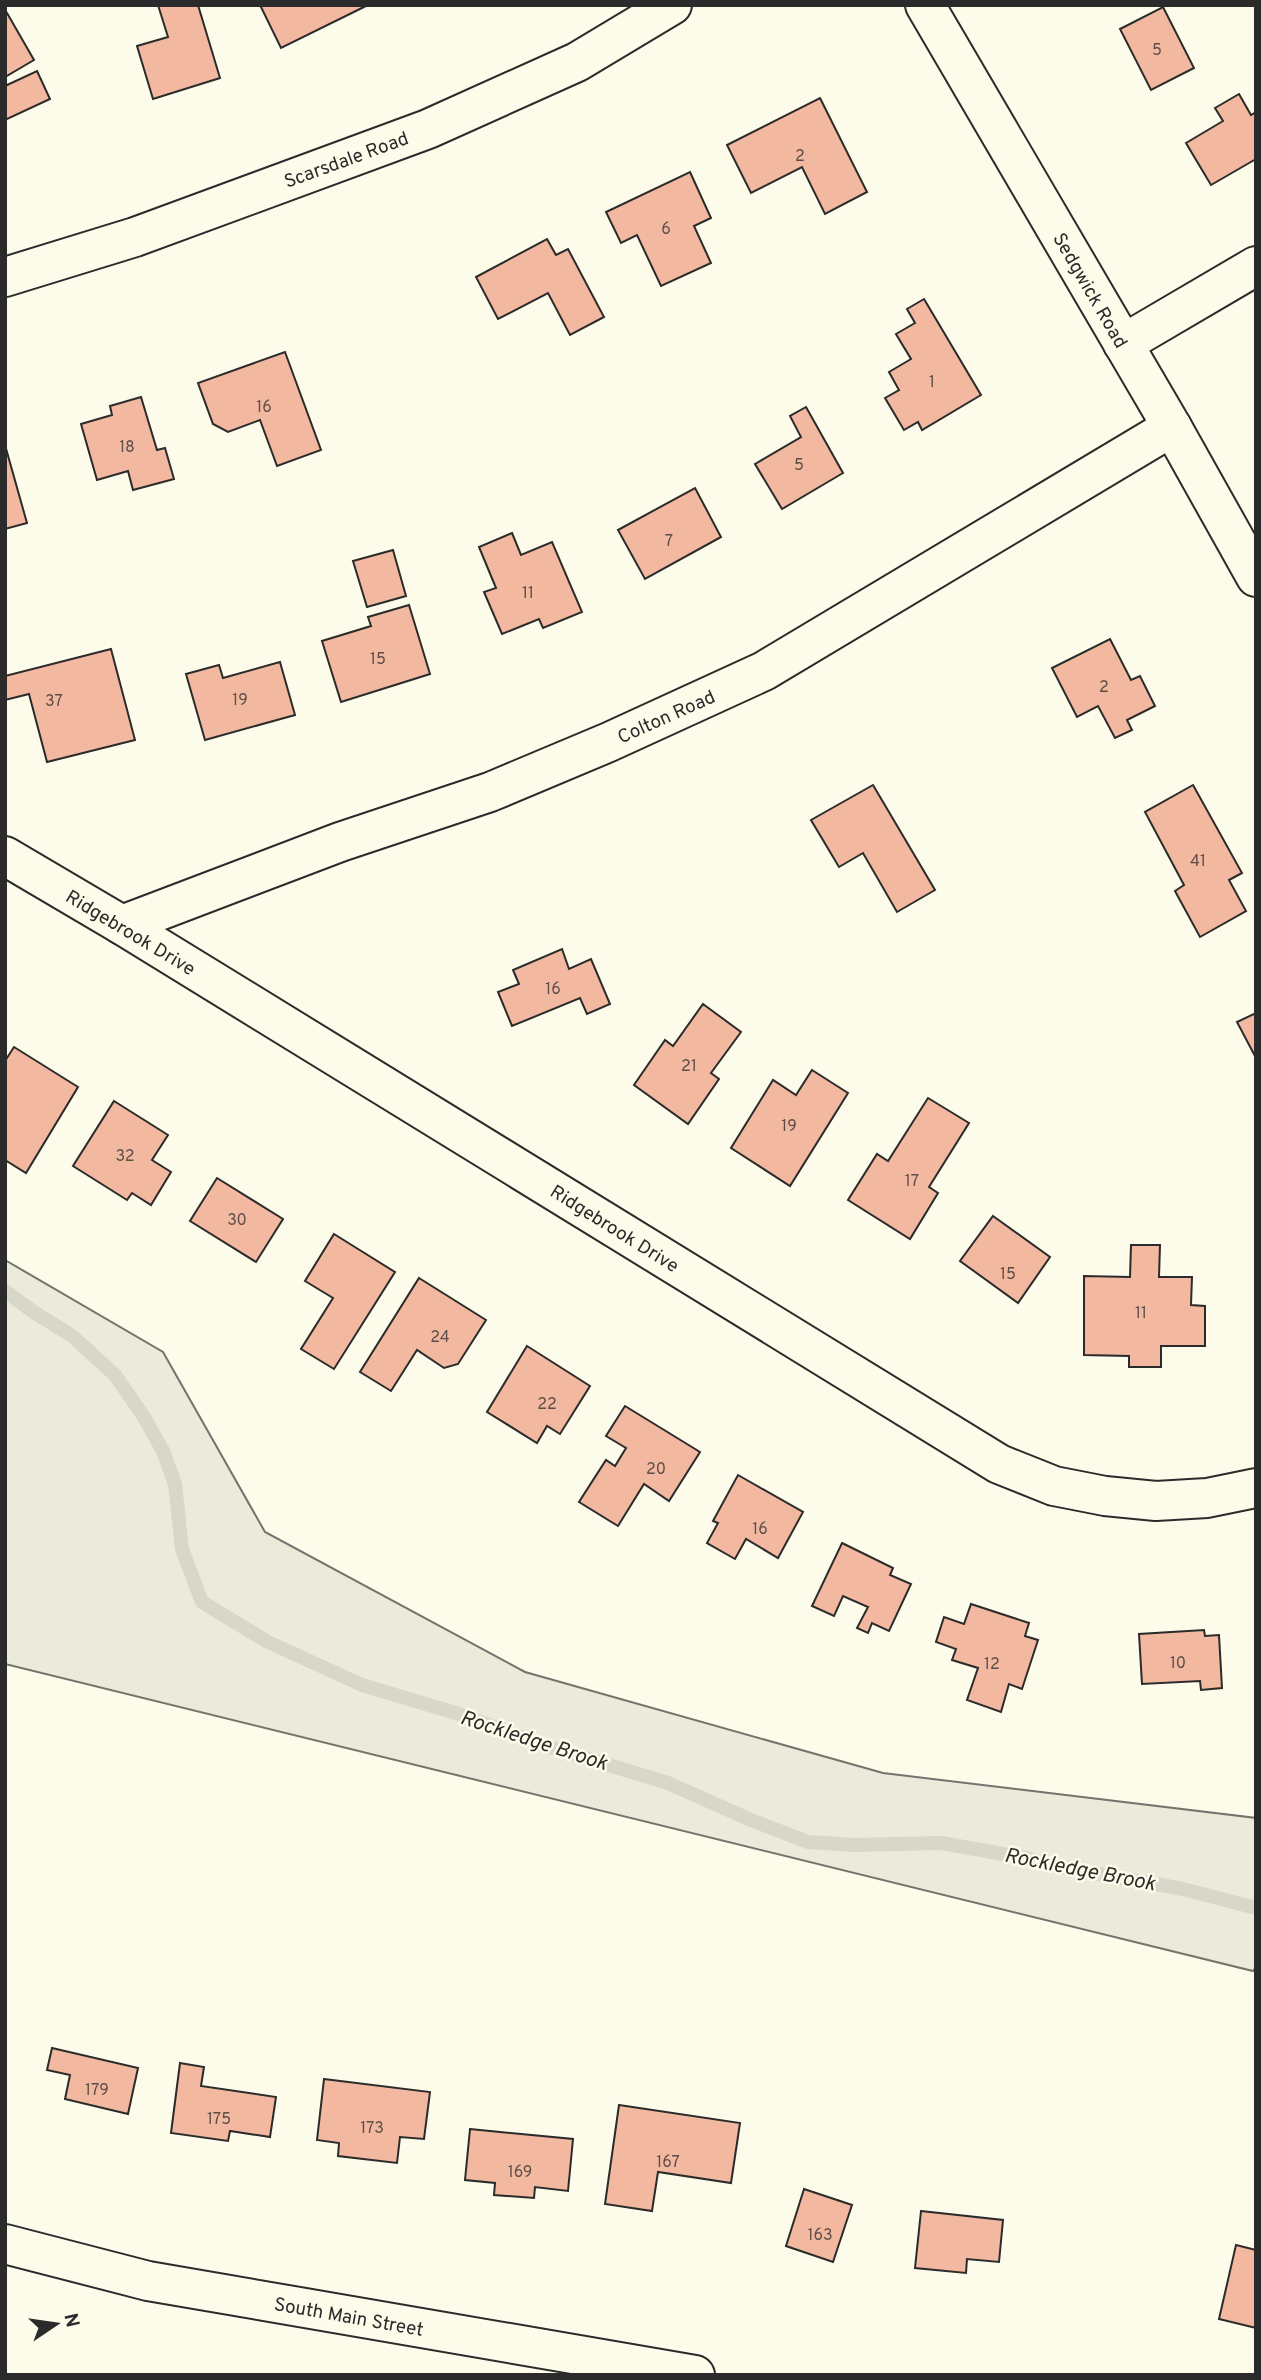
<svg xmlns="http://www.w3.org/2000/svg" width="1261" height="2380" viewBox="0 0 1261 2380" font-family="Overpass,sans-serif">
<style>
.green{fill:#ecebdb;stroke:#74746e;stroke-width:2}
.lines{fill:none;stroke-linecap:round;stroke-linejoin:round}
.stream{stroke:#d8d7c9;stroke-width:14}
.building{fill:#f2b8a0;stroke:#2b2b2b;stroke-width:2}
.minor-casing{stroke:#2b2b2b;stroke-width:42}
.secondary-casing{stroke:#2b2b2b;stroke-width:42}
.minor{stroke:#fdfbea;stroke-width:38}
.secondary{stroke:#fdfbea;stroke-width:38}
.labels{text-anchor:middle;stroke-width:5;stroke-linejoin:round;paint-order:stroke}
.number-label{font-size:16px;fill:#5d4e48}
.street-label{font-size:19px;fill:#2b2b2b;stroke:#fdfbea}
.water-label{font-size:21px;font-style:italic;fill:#2b2b2b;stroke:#fdfbea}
</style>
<rect width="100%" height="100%" fill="#fdfbea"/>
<!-- green -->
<path class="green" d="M 5,1260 L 163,1352 L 265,1532 L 525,1672 L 883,1773 L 1256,1818 L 1256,1967 L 1253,1971 L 5,1664 Z"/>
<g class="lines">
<!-- stream -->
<path class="stream" d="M 5,1291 L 35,1313 L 71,1335 L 115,1375 L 144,1417 L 163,1451 L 175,1484 L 182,1549 L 202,1602 L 268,1642 L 362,1685 L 459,1714 L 546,1746 L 668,1783 L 751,1820 L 808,1842 L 855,1845 L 941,1843 L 1026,1858 L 1065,1868 L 1183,1889 L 1256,1908"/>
</g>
<!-- building -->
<g class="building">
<path d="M 158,5 L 198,5 L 220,78 L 153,99 L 137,46 L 168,37 Z"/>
<path d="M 260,5 L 368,5 L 281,48 Z"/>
<path d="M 1163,7 L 1194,68 L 1151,90 L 1120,29 Z"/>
<path d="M 7,13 L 34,60 L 5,77 L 5,14 Z"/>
<path d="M 37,71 L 50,99 L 5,120 L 5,86 Z"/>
<path d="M 1239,94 L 1251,115 L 1256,112 L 1256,159 L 1211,185 L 1186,143 L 1223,121 L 1215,108 Z"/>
<path d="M 820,98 L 867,192 L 825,214 L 802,167 L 751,193 L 727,145 Z"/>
<path d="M 690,172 L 711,218 L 694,226 L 711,263 L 661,286 L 637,235 L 621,243 L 606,212 Z"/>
<path d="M 547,239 L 556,255 L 568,249 L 604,317 L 570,335 L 548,293 L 498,319 L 476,277 Z"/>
<path d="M 924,299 L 981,395 L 922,430 L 918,422 L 904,430 L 885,398 L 899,390 L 889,372 L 911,359 L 896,334 L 915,323 L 907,309 Z"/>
<path d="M 285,352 L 321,450 L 277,466 L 260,420 L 228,432 L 213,424 L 198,383 Z"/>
<path d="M 141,397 L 157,450 L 165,448 L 174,479 L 133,490 L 128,471 L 97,480 L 81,424 L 112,415 L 110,406 Z"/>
<path d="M 806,407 L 843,473 L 782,509 L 755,464 L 801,437 L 790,416 Z"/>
<path d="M 5,445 L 27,523 L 5,529 Z"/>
<path d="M 695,488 L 721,537 L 645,579 L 618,530 Z"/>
<path d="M 512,533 L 521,555 L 552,542 L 582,612 L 543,628 L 539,619 L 502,634 L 484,592 L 496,588 L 479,547 Z"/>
<path d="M 393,550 L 406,596 L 367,607 L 353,561 Z"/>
<path d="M 409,605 L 430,674 L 341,702 L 322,641 L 371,626 L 368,617 Z"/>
<path d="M 1110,639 L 1131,680 L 1140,676 L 1155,706 L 1127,720 L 1132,730 L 1115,738 L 1098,706 L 1077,717 L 1052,668 Z"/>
<path d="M 111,649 L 135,740 L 47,762 L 29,694 L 5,700 L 5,676 Z"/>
<path d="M 280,662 L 295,715 L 205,740 L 186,674 L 219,665 L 223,678 Z"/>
<path d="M 873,785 L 935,890 L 897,912 L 863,853 L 839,867 L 811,820 Z"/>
<path d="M 1193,785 L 1242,873 L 1229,880 L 1246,911 L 1200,937 L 1175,891 L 1184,885 L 1145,812 Z"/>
<path d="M 562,949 L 569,969 L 591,959 L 610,1004 L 587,1014 L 580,998 L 512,1026 L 498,992 L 519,984 L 513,970 Z"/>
<path d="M 703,1004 L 741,1032 L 711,1073 L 719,1079 L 688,1124 L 634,1085 L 665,1040 L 673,1046 Z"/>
<path d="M 1256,1013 L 1256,1058 L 1237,1022 Z"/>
<path d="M 14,1047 L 78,1087 L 26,1173 L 5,1160 L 5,1061 Z"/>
<path d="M 812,1070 L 848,1093 L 790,1186 L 731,1148 L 773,1080 L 796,1095 Z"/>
<path d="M 928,1098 L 969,1123 L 929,1187 L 938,1193 L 910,1239 L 848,1200 L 877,1154 L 888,1161 Z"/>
<path d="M 114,1101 L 168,1135 L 152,1160 L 171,1172 L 151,1205 L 132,1193 L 127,1200 L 73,1166 Z"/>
<path d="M 217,1178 L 283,1219 L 256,1262 L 190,1221 Z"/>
<path d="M 993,1216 L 1050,1257 L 1018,1303 L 960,1261 Z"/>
<path d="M 334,1234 L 395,1272 L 334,1369 L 301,1349 L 333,1298 L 305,1281 Z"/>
<path d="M 1131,1245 L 1160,1245 L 1159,1277 L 1192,1277 L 1191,1305 L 1205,1306 L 1205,1346 L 1161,1346 L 1161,1367 L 1129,1367 L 1129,1356 L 1084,1355 L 1084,1276 L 1130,1277 Z"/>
<path d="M 419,1278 L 486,1320 L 458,1364 L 444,1368 L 417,1350 L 391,1391 L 360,1372 Z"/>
<path d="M 527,1346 L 590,1386 L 560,1434 L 547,1426 L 537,1443 L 487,1412 Z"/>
<path d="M 625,1406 L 700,1452 L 669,1501 L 644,1484 L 618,1526 L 579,1502 L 606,1460 L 615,1466 L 626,1448 L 606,1436 Z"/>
<path d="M 738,1475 L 803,1512 L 778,1558 L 746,1539 L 735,1559 L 707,1543 L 718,1523 L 713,1521 Z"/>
<path d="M 842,1543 L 893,1568 L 890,1575 L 911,1584 L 889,1631 L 872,1623 L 868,1633 L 857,1628 L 868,1607 L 843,1596 L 834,1616 L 812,1606 Z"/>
<path d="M 971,1604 L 1029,1623 L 1025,1636 L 1038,1640 L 1022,1689 L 1009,1684 L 1001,1712 L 967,1700 L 978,1668 L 952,1660 L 956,1649 L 936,1642 L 944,1617 L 964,1624 Z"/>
<path d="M 1204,1630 L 1205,1636 L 1219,1635 L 1222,1688 L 1201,1690 L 1200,1681 L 1142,1684 L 1139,1634 Z"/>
<path d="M 52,2048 L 138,2068 L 128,2114 L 65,2099 L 70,2075 L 47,2070 Z"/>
<path d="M 180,2063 L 204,2067 L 201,2086 L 276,2097 L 270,2137 L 230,2131 L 228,2141 L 171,2133 Z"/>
<path d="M 324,2079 L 430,2092 L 424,2139 L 400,2137 L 397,2163 L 338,2156 L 339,2143 L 317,2140 Z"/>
<path d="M 619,2105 L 740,2123 L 731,2183 L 658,2172 L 652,2211 L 605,2204 Z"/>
<path d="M 470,2129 L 573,2139 L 568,2191 L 535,2187 L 534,2198 L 494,2195 L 495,2183 L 465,2180 Z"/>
<path d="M 804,2189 L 852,2205 L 833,2262 L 786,2246 Z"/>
<path d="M 921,2211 L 1003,2220 L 999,2262 L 967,2259 L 966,2273 L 915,2268 Z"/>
<path d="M 1236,2245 L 1256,2250 L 1256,2328 L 1219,2319 Z"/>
</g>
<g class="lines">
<defs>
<g id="minor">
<path d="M 5,277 L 135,237 L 428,129 L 577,62 L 672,5"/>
<path d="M 1123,344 L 1256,266"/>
<path d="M 5,856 L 122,925 L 999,1464 L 1054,1486 L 1105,1496 L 1156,1501 L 1207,1498 L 1256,1488"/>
<path d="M 122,925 L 340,842 L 490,792 L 609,742 L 764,671 L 1172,427"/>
</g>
<g id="secondary">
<path d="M 925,5 L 1172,427 L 1256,577"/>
<path d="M 5,2244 L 148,2281 L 695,2375"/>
</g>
</defs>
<!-- minor casing -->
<use href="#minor" class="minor-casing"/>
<!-- secondary casing -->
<use href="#secondary" class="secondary-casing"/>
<!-- minor -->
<use href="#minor" class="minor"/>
<!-- secondary -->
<use href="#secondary" class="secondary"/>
</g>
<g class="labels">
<!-- number labels -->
<g class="number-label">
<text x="1157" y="55">5</text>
<text x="800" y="161">2</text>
<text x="666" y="234">6</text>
<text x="932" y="387">1</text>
<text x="264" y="412">16</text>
<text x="127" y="452">18</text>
<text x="799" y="470">5</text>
<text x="669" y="546">7</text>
<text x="528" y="598">11</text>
<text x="378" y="664">15</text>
<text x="1104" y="692">2</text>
<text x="240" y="705">19</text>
<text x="54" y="706">37</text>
<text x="1198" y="866">41</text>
<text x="553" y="994">16</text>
<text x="689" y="1071">21</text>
<text x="789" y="1131">19</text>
<text x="125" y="1161">32</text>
<text x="912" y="1186">17</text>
<text x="237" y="1225">30</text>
<text x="1008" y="1279">15</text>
<text x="1141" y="1318">11</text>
<text x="440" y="1342">24</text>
<text x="547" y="1409">22</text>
<text x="656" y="1474">20</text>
<text x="760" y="1534">16</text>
<text x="1178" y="1668">10</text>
<text x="992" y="1669">12</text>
<text x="97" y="2095">179</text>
<text x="219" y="2124">175</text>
<text x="372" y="2133">173</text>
<text x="668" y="2167">167</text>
<text x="520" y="2177">169</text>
<text x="820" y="2240">163</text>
</g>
<!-- street labels -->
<g class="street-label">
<text transform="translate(346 159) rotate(-20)" y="7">Scarsdale Road</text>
<text transform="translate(1091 290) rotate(60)" y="7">Sedgwick Road</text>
<text transform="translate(666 716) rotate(-24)" y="7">Colton Road</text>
<text transform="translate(131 932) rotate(31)" y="7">Ridgebrook Drive</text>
<text transform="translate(615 1228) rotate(32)" y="7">Ridgebrook Drive</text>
<text transform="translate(349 2316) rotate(10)" y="7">South Main Street</text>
</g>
<!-- water labels -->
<g class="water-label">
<text transform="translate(534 1740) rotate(18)" y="7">Rockledge Brook</text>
<text transform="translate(1080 1869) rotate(11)" y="7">Rockledge Brook</text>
</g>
</g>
<!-- border -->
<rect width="1261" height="2380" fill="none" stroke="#2b2b2b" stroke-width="14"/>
<!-- north arrow -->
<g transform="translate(56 2324) rotate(77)" stroke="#fdfbea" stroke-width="5" paint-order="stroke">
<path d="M0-5L12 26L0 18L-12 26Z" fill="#2b2b2b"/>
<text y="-10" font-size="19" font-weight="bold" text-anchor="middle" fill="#2b2b2b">N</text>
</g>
</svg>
